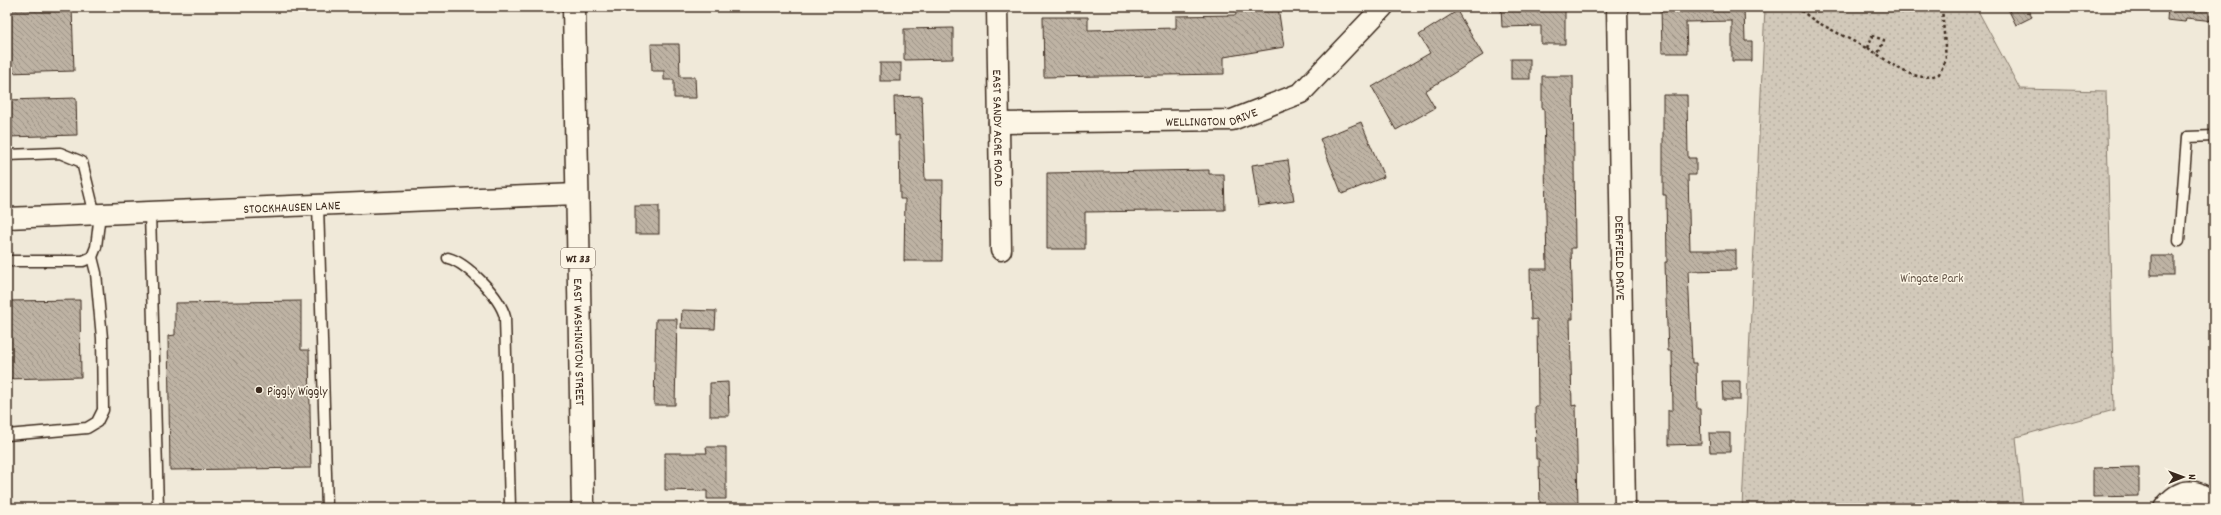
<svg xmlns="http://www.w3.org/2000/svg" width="2221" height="515" viewBox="0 0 2221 515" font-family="Dekko,sans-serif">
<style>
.park{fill:url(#park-dots);stroke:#867a6c}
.building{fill:url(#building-back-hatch);stroke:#3b2a1e}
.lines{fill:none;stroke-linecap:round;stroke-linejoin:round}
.lane-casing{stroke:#3b2a1e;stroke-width:13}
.street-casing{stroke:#3b2a1e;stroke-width:23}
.primary-casing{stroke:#3b2a1e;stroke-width:25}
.path{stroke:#3b2a1e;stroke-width:2.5;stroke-dasharray:3 3;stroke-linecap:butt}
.lane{stroke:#fcf5e5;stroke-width:10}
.street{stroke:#fcf5e5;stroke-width:20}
.primary{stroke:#fcf5e5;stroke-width:22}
.poi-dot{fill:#3b2a1e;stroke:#fcf5e5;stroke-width:1.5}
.labels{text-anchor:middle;stroke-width:3;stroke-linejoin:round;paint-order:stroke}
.shield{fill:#fcf5e5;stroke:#75675a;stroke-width:1}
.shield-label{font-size:12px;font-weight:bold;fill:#3b2a1e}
.street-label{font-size:13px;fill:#3b2a1e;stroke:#fcf5e5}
.park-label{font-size:13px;fill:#615245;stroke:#fcf5e5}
.poi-label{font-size:13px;fill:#3b2a1e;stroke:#fcf5e5;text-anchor:start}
</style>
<defs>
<pattern id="park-dots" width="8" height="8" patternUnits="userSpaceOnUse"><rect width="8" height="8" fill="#d2c9ba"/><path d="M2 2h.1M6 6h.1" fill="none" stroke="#b5ad9f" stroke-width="1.8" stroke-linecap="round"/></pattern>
<pattern id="building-back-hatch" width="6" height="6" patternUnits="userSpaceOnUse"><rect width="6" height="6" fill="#beb3a4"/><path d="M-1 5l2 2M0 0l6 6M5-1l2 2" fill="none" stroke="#9c9285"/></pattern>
</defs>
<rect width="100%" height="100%" fill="#f0e9d9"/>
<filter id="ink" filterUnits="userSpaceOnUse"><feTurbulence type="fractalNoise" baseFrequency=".025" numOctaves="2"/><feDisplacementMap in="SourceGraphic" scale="8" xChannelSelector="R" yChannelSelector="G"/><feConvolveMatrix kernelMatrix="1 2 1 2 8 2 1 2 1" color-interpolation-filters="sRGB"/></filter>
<g filter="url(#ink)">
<!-- park -->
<path class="park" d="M 1765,7 L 1976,7 L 2020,89 L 2106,91 L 2114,410 L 2016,437 L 2023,508 L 1742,508 Z"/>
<!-- building -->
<g class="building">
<path d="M 7,7 L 72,7 L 74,71 L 7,73 Z"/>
<path d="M 1235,7 L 1278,7 L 1284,47 L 1224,57 L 1224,74 L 1044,77 L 1043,17 L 1088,17 L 1088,30 L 1176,28 L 1176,16 L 1236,15 Z"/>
<path d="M 1501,7 L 1565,7 L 1565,44 L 1541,44 L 1541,26 L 1502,27 Z"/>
<path d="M 1661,7 L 1744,7 L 1745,41 L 1752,41 L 1752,61 L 1732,61 L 1732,21 L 1686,22 L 1687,53 L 1662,53 Z"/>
<path d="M 2007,7 L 2028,7 L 2032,17 L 2016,25 Z"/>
<path d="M 2168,7 L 2214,7 L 2214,21 L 2186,18 L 2185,22 L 2167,20 Z"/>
<path d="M 1457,11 L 1483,55 L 1425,91 L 1435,108 L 1396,130 L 1372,87 L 1430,53 L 1419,35 Z"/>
<path d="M 953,28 L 953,59 L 904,60 L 904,29 Z"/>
<path d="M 651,44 L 679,44 L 680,77 L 695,77 L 696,98 L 674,98 L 674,80 L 664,80 L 664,71 L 652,71 Z"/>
<rect x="1511" y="59" width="19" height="20"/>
<rect x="880" y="63" width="21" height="18"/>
<path d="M 1542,76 L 1573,76 L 1575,248 L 1571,248 L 1573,319 L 1570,319 L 1572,406 L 1576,405 L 1578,508 L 1540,508 L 1539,459 L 1536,459 L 1535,406 L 1538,406 L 1537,319 L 1531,320 L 1530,269 L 1547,269 L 1544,108 L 1542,108 Z"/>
<path d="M 1663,95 L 1687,95 L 1688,158 L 1696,158 L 1696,175 L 1688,175 L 1690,250 L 1736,250 L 1736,270 L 1688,271 L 1692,363 L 1696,363 L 1697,409 L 1700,409 L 1701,444 L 1668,445 L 1668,410 L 1673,410 L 1672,351 L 1668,351 L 1666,299 L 1665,262 L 1667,262 L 1666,195 L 1663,195 Z"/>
<path d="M 922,96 L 925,180 L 943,180 L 942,261 L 904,261 L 905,199 L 900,199 L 899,135 L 895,136 L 894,97 Z"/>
<path d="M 76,98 L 77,135 L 7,137 L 7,100 Z"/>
<path d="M 1361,122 L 1384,177 L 1342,194 L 1320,139 Z"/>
<path d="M 1288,160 L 1294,201 L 1258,206 L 1252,165 Z"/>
<path d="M 1209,170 L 1209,174 L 1224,174 L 1225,210 L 1085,212 L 1085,249 L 1047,249 L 1047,173 Z"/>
<rect x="635" y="206" width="24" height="28"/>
<rect x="2151" y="256" width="23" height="19"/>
<path d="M 80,300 L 81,377 L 7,379 L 7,301 Z"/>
<path d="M 301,301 L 301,350 L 309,350 L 311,468 L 170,470 L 168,336 L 175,335 L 175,303 Z"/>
<path d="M 682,310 L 716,311 L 715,329 L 681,328 Z"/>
<path d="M 656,319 L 677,319 L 675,405 L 654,405 Z"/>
<path d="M 1722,381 L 1740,381 L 1740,400 L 1723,400 Z"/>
<path d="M 728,382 L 729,416 L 710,416 L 710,383 Z"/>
<path d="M 1709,433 L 1730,433 L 1730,452 L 1710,452 Z"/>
<path d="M 706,447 L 726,447 L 726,499 L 707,499 L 707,491 L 665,490 L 665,453 L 707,453 Z"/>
<path d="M 2139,467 L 2139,496 L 2093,497 L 2093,468 Z"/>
</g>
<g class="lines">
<defs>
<g id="lane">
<path d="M 7,155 L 60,153 L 82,162 L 95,215"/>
<path d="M 318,205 L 327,508"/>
<path d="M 150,212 L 158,508"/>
<path d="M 2179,241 L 2187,137 L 2214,136"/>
<path d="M 448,258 C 467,263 500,297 505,317 L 510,508"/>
<path d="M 7,261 L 83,261 L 92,257 L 96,247 L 100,214"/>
<path d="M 7,435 L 87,428 L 97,422 L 103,410 L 102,338 L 96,273 L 92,257"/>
</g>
<g id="street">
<path id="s1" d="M 997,7 L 1001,250"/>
<path id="s2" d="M 1617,7 L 1625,508"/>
<path id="s3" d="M 999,123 L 1232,120 L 1301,93 L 1383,7"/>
<path id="s4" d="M 7,218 L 577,194"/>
<path d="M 2164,508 C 2179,487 2197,486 2214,505"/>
</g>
<g id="primary">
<path id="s5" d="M 574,7 L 583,508"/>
</g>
</defs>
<!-- lane casing -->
<use href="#lane" class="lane-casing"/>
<!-- street casing -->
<use href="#street" class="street-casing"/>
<!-- primary casing -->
<use href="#primary" class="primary-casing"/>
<!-- path -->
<g class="path">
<path d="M 1796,7 L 1815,21 L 1868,49"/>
<path d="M 1868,48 C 1889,61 1913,85 1939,74 L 1946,60 L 1942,7"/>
<path d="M 1868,48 L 1872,36 L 1884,40 L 1878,54 L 1876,53"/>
</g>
<!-- lane -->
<use href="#lane" class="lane"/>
<!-- street -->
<use href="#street" class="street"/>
<!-- primary -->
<use href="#primary" class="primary"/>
</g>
</g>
<!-- markers -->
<circle class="poi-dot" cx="259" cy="390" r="4"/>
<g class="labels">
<!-- shield labels -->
<rect class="shield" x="561" y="248" width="34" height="20" rx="3"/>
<g class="shield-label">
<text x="578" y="262">WI 33</text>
</g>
<!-- street labels -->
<g class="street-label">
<text dy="5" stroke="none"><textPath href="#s3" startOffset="213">WELLINGTON DRIVE</textPath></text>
<text dy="5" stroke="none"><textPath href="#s1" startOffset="121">EAST SANDY ACRE ROAD</textPath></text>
<text dy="5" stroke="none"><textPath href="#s4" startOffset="285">STOCKHAUSEN LANE</textPath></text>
<text dy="5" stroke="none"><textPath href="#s2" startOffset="251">DEERFIELD DRIVE</textPath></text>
<text dy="5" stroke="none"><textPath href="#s5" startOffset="335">EAST WASHINGTON STREET</textPath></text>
</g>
<!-- park labels -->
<g class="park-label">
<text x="1932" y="282">Wingate Park</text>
</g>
<!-- poi labels -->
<g class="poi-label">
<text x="267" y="395">Piggly Wiggly</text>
</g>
</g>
<!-- margin -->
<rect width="2221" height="515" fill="none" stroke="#fcf5e5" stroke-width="24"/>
<rect x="12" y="12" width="2197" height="491" fill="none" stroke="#3b2a1e" stroke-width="1.5" filter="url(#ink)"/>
<!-- north arrow -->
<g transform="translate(2183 477) rotate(89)" stroke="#fcf5e5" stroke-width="3" paint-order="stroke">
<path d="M0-3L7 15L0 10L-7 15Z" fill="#3b2a1e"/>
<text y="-6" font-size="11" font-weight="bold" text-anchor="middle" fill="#3b2a1e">N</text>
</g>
</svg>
